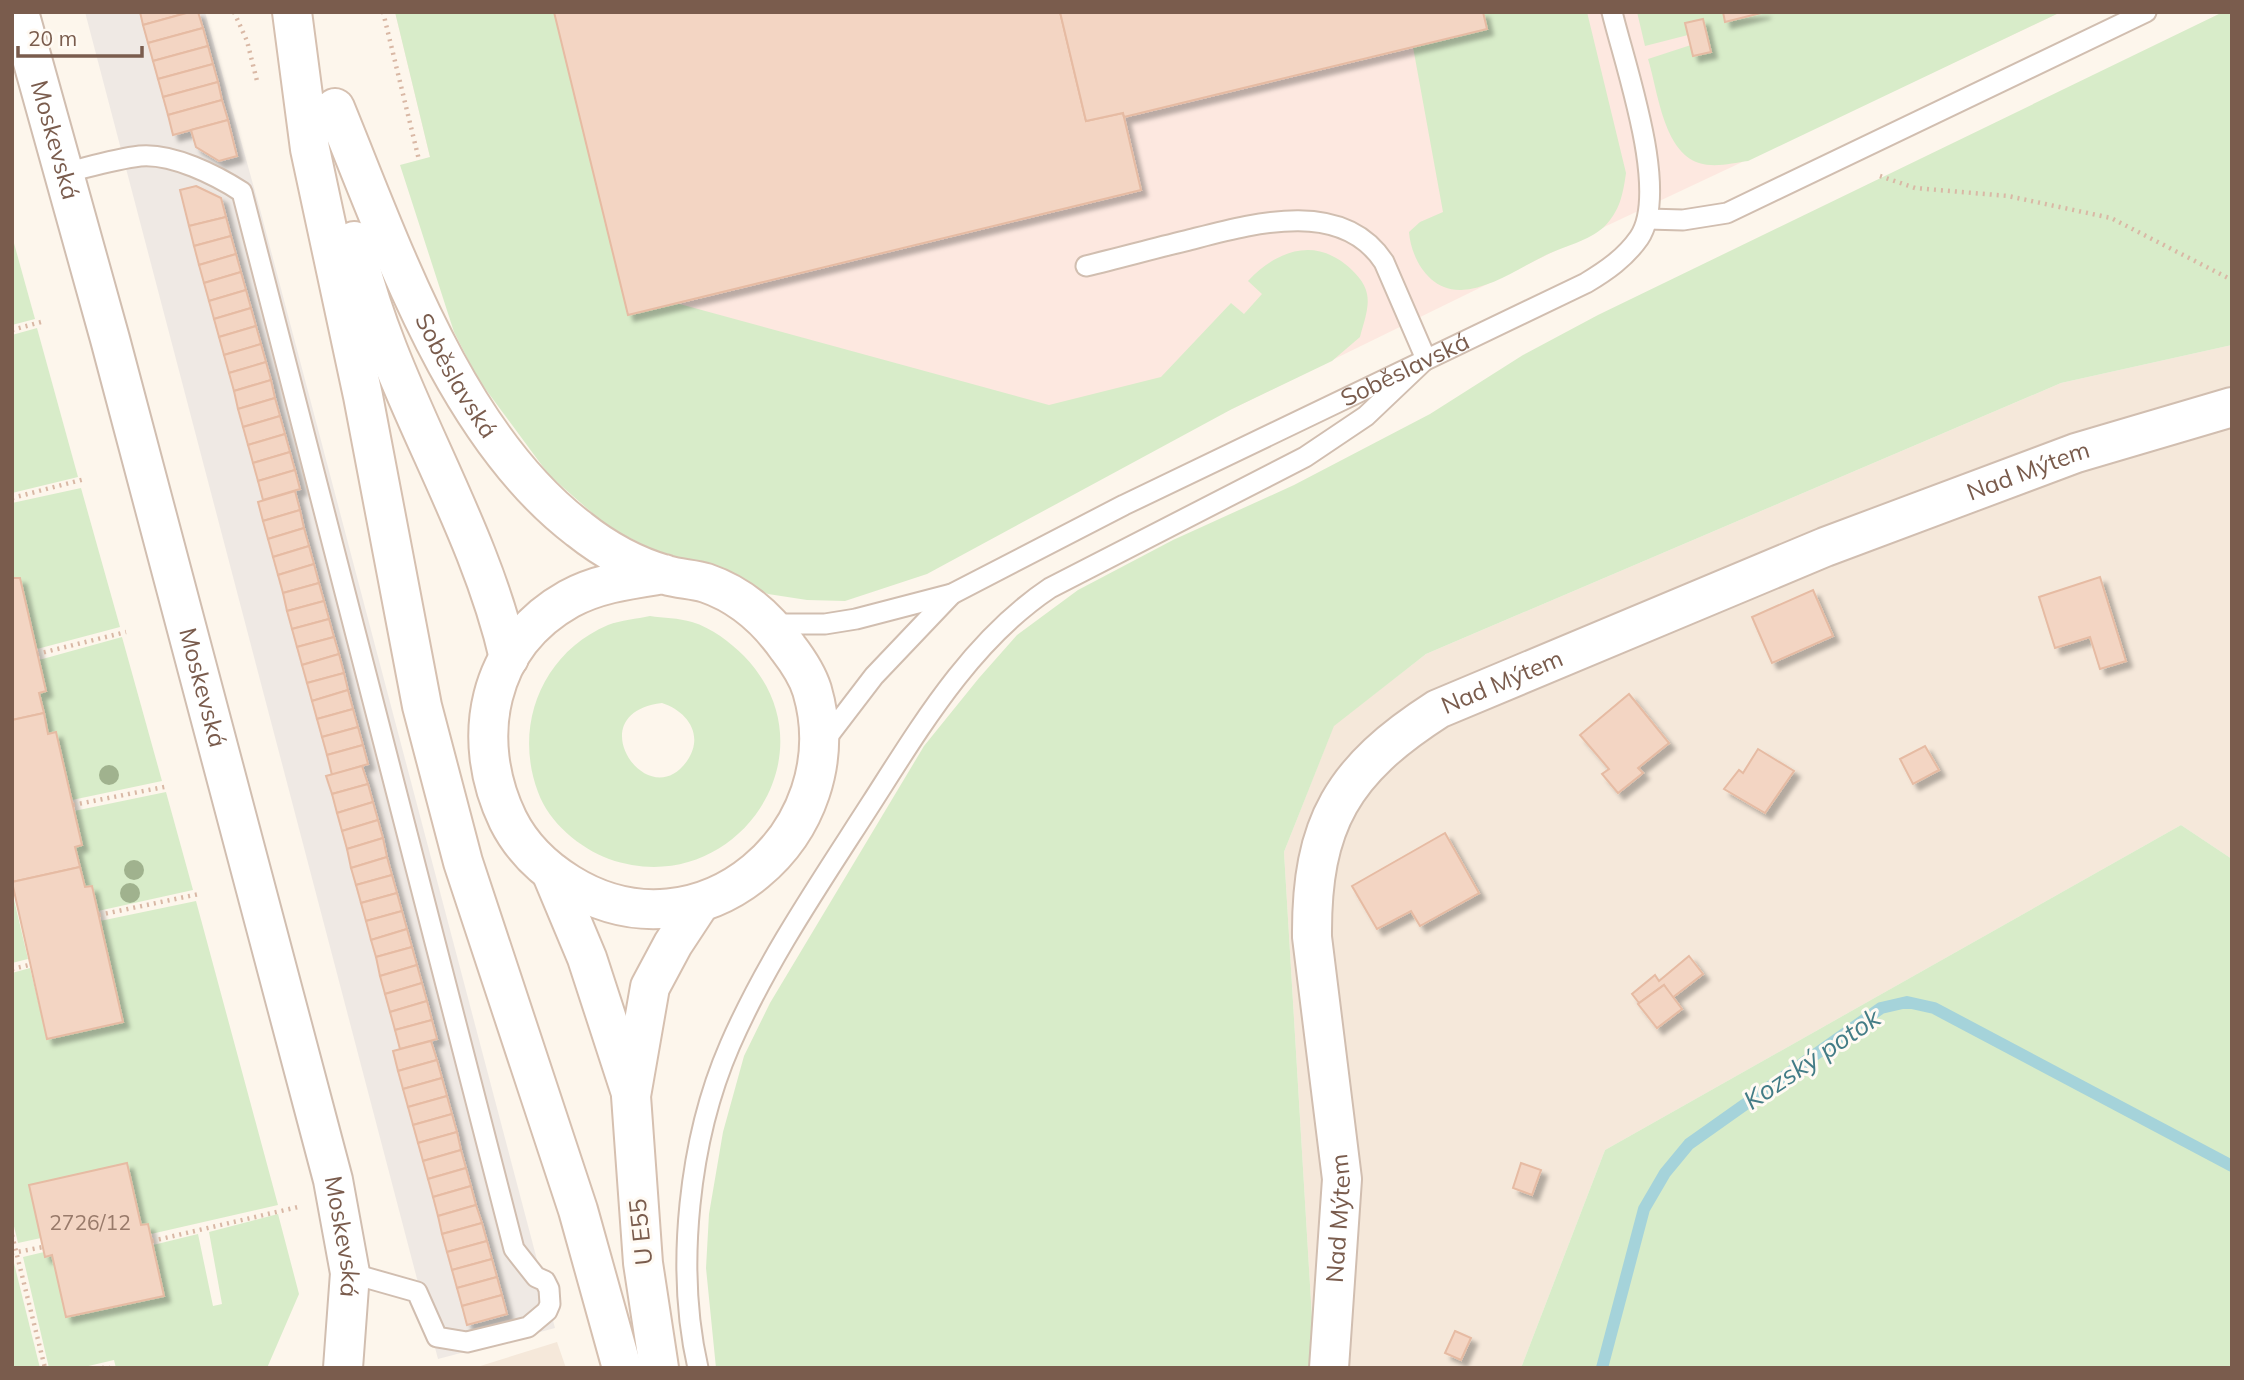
<svg xmlns="http://www.w3.org/2000/svg" width="2244" height="1380" viewBox="0 0 2244 1380" font-family="Mulish,sans-serif">
<style>
.residential{fill:#f5e8da}
.commercial{fill:#fde8e0}
.industrial{fill:#efe9e4}
.green{fill:#d8ecc9;fill-rule:evenodd}
.lines{fill:none;stroke-linecap:round;stroke-linejoin:round}
.stream{stroke:#a5d3da;stroke-width:12}
.building{fill:#f3d5c3;stroke:#e6bba3;stroke-width:2;filter:url(#shadow)}
.service-casing{stroke:#d1beb0;stroke-width:23}
.minor-casing{stroke:#d1beb0;stroke-width:42}
.secondary-casing{stroke:#d6c0b0;stroke-width:42}
.path{stroke:#d9b8a5;stroke-width:4.5;stroke-dasharray:2 5;stroke-linecap:butt}
.service{stroke:#fff;stroke-width:19}
.minor{stroke:#fff;stroke-width:38}
.secondary{stroke:#fff;stroke-width:38}
.tree{fill:#a0b28e}
.labels{text-anchor:middle;stroke-width:6;stroke-linejoin:round;paint-order:stroke}
.number-label{font-size:21px;fill:#987a6a}
.street-label{font-size:24px;fill:#7a5c4d;stroke:#fffaf3}
.water-label{font-size:26px;font-style:italic;fill:#437c86;stroke:#fffaf3}
</style>
<defs>
<filter id="shadow"><feDropShadow dx="6" dy="6" stdDeviation="2" flood-color="#0004"/></filter>
</defs>
<rect width="100%" height="100%" fill="#fdf6ec"/>
<!-- residential -->
<g class="residential">
<path d="M 2232,345 L 2232,859 L 2181,825 L 1605,1150 L 1521,1368 L 1315,1368 L 1284,852 L 1334,725 L 1426,654 L 2061,383 Z"/>
<path d="M 557,1342 L 566,1368 L 474,1368 Z"/>
</g>
<!-- commercial -->
<path class="commercial" d="M 395,12 L 2061,12 L 1602,228 L 1232,409 L 869,567 L 430,157 Z"/>
<!-- industrial -->
<path class="industrial" d="M 85,12 L 205,12 L 261,213 L 555,1328 L 438,1359 Z"/>
<!-- green -->
<g class="green">
<path d="M 395,12 L 554,12 L 629,315 L 676,303 L 1049,405 L 1161,377 L 1231,303 L 1244,314 L 1262,294 L 1248,281 C 1274,253 1311,237 1345,264 C 1354,271 1365,282 1367,294 C 1370,307 1363,325 1360,337 L 1332,361 L 1232,409 L 927,574 L 845,601 L 807,600 L 768,594 L 714,569 L 657,552 L 607,526 L 549,475 L 478,379 L 454,332 L 400,165 L 430,157 Z"/>
<path d="M 1483,12 L 1587,12 L 1626,173 C 1623,194 1620,211 1604,227 C 1590,240 1563,247 1546,255 C 1521,267 1490,289 1461,290 C 1429,291 1411,258 1409,232 L 1420,222 L 1443,212 L 1413,47 L 1487,29 Z"/>
<path d="M 1637,12 L 1723,12 L 1726,22 L 1765,12 L 2061,12 L 1748,161 C 1733,163 1715,168 1699,163 C 1663,151 1658,91 1648,59 L 1691,45 L 1693,56 L 1711,52 L 1703,20 L 1685,23 L 1688,35 L 1645,46 Z"/>
<path d="M 2223,12 L 2232,12 L 2232,345 L 2061,383 L 1426,654 L 1334,726 L 1284,852 L 1315,1368 L 716,1368 L 706,1268 L 709,1214 L 723,1132 L 744,1056 L 770,1003 L 924,746 L 979,678 L 1017,635 L 1078,590 L 1173,540 L 1294,485 L 1430,414 L 1523,355 L 1598,315 Z"/>
<path d="M 12,236 L 35,319 L 12,325 Z"/>
<path d="M 37,328 L 78,477 L 12,493 L 12,335 Z"/>
<path d="M 81,488 L 120,627 L 37,649 L 20,578 L 12,578 L 12,503 Z"/>
<path d="M 650,616 C 663,618 679,618 692,622 C 712,628 730,642 744,656 C 838,753 734,903 609,859 C 580,848 549,823 538,792 C 513,726 542,653 608,625 C 621,620 637,619 650,616 ZM 662,703 C 687,711 705,735 687,761 C 648,817 577,713 662,703 Z"/>
<path d="M 122,637 L 162,781 L 72,800 L 56,732 L 48,734 L 39,693 L 46,690 L 39,660 Z"/>
<path d="M 166,792 L 193,890 L 98,911 L 92,886 L 85,887 L 75,847 L 82,844 L 74,811 Z"/>
<path d="M 2181,825 L 2232,859 L 2232,1368 L 1521,1368 L 1605,1150 Z"/>
<path d="M 12,891 L 28,959 L 12,963 Z"/>
<path d="M 196,901 L 278,1205 L 151,1234 L 148,1224 L 141,1225 L 127,1163 L 29,1185 L 41,1238 L 18,1243 L 12,1218 L 12,973 L 30,968 L 47,1039 L 123,1022 L 100,921 Z"/>
<path d="M 278,1214 L 299,1294 L 267,1368 L 116,1368 L 114,1360 L 80,1368 L 49,1368 L 23,1257 L 44,1252 L 45,1257 L 52,1255 L 67,1317 L 164,1296 L 153,1245 L 198,1234 L 213,1306 L 222,1304 L 209,1232 Z"/>
<path d="M 12,1259 L 13,1259 L 40,1368 L 12,1368 Z"/>
</g>
<g class="lines">
<!-- stream -->
<path class="stream" d="M 1602,1368 L 1644,1209 L 1665,1173 L 1689,1144 L 1881,1008 L 1907,1002 L 1934,1008 L 2232,1166"/>
</g>
<!-- building -->
<g class="building">
<path d="M 140,12 L 190,12 L 143,25 Z"/>
<path d="M 190,12 L 198,12 L 203,28 L 148,43 L 143,25 Z"/>
<path d="M 554,12 L 1060,12 L 1086,121 L 1123,113 L 1141,190 L 628,315 Z"/>
<path d="M 1060,12 L 1483,12 L 1487,29 L 1124,117 L 1123,113 L 1086,121 Z"/>
<path d="M 1723,12 L 1765,12 L 1725,22 Z"/>
<path d="M 1703,19 L 1711,52 L 1693,56 L 1685,23 Z"/>
<path d="M 203,28 L 208,46 L 153,61 L 148,43 Z"/>
<path d="M 208,46 L 213,64 L 158,79 L 153,61 Z"/>
<path d="M 213,64 L 218,82 L 163,97 L 158,79 Z"/>
<path d="M 218,82 L 222,100 L 168,115 L 163,97 Z"/>
<path d="M 222,100 L 228,120 L 173,135 L 168,115 Z"/>
<path d="M 228,120 L 237,156 L 219,161 L 196,147 L 191,130 Z"/>
<path d="M 196,186 L 221,198 L 226,217 L 189,226 L 180,190 Z"/>
<path d="M 226,217 L 231,236 L 194,246 L 189,226 Z"/>
<path d="M 231,236 L 236,254 L 199,265 L 194,246 Z"/>
<path d="M 236,254 L 241,272 L 204,283 L 199,265 Z"/>
<path d="M 241,272 L 246,290 L 209,301 L 204,283 Z"/>
<path d="M 246,290 L 251,308 L 214,319 L 209,301 Z"/>
<path d="M 251,308 L 256,326 L 219,337 L 214,319 Z"/>
<path d="M 256,326 L 261,344 L 224,355 L 219,337 Z"/>
<path d="M 261,344 L 266,362 L 229,373 L 224,355 Z"/>
<path d="M 266,362 L 271,380 L 234,391 L 229,373 Z"/>
<path d="M 271,380 L 275,398 L 238,409 L 234,391 Z"/>
<path d="M 275,398 L 280,416 L 243,427 L 238,409 Z"/>
<path d="M 280,416 L 285,434 L 248,445 L 243,427 Z"/>
<path d="M 285,434 L 290,452 L 253,463 L 248,445 Z"/>
<path d="M 290,452 L 295,470 L 258,481 L 253,463 Z"/>
<path d="M 295,470 L 300,489 L 263,500 L 258,481 Z"/>
<path d="M 295,491 L 300,510 L 263,521 L 258,502 Z"/>
<path d="M 300,510 L 304,528 L 268,539 L 263,521 Z"/>
<path d="M 304,528 L 309,546 L 273,557 L 268,539 Z"/>
<path d="M 309,546 L 314,564 L 278,575 L 273,557 Z"/>
<path d="M 314,564 L 319,583 L 283,593 L 278,575 Z"/>
<path d="M 2100,577 L 2126,661 L 2100,669 L 2090,637 L 2055,648 L 2039,597 Z"/>
<path d="M 12,578 L 20,578 L 46,691 L 39,693 L 44,713 L 12,720 Z"/>
<path d="M 319,583 L 324,601 L 287,611 L 283,593 Z"/>
<path d="M 1813,590 L 1833,636 L 1772,663 L 1752,617 Z"/>
<path d="M 324,601 L 329,619 L 292,629 L 287,611 Z"/>
<path d="M 329,619 L 334,637 L 297,647 L 292,629 Z"/>
<path d="M 334,637 L 339,654 L 302,665 L 297,647 Z"/>
<path d="M 339,654 L 344,673 L 307,683 L 302,665 Z"/>
<path d="M 344,673 L 348,690 L 312,701 L 307,683 Z"/>
<path d="M 348,690 L 353,709 L 317,719 L 312,701 Z"/>
<path d="M 1629,694 L 1669,743 L 1638,768 L 1643,773 L 1618,793 L 1602,774 L 1609,769 L 1580,735 Z"/>
<path d="M 353,709 L 358,727 L 322,737 L 317,719 Z"/>
<path d="M 44,713 L 48,734 L 56,732 L 82,845 L 75,847 L 80,867 L 12,882 L 12,720 Z"/>
<path d="M 358,727 L 363,745 L 327,755 L 322,737 Z"/>
<path d="M 363,745 L 368,764 L 332,775 L 327,755 Z"/>
<path d="M 1925,746 L 1939,770 L 1913,784 L 1900,759 Z"/>
<path d="M 1758,749 L 1794,771 L 1765,813 L 1724,789 L 1739,770 L 1743,773 Z"/>
<path d="M 362,766 L 368,784 L 332,794 L 326,776 Z"/>
<path d="M 368,784 L 373,802 L 337,813 L 332,794 Z"/>
<path d="M 373,802 L 378,820 L 342,831 L 337,813 Z"/>
<path d="M 378,820 L 383,838 L 347,849 L 342,831 Z"/>
<path d="M 1445,833 L 1479,893 L 1420,926 L 1411,911 L 1377,929 L 1352,886 Z"/>
<path d="M 383,838 L 387,857 L 351,868 L 347,849 Z"/>
<path d="M 387,857 L 392,875 L 356,885 L 351,868 Z"/>
<path d="M 80,867 L 85,887 L 92,886 L 123,1022 L 47,1039 L 12,882 Z"/>
<path d="M 392,875 L 397,893 L 361,903 L 356,885 Z"/>
<path d="M 397,893 L 402,911 L 366,921 L 361,903 Z"/>
<path d="M 402,911 L 407,929 L 371,940 L 366,921 Z"/>
<path d="M 407,929 L 412,947 L 376,957 L 371,940 Z"/>
<path d="M 412,947 L 417,965 L 380,976 L 376,957 Z"/>
<path d="M 1689,956 L 1703,974 L 1672,998 L 1664,985 L 1639,1003 L 1632,994 L 1655,975 L 1659,981 Z"/>
<path d="M 417,965 L 422,983 L 385,994 L 380,976 Z"/>
<path d="M 422,983 L 427,1001 L 390,1012 L 385,994 Z"/>
<path d="M 1664,985 L 1682,1009 L 1657,1028 L 1638,1004 Z"/>
<path d="M 427,1001 L 432,1020 L 395,1030 L 390,1012 Z"/>
<path d="M 432,1020 L 437,1039 L 400,1049 L 395,1030 Z"/>
<path d="M 431,1041 L 437,1060 L 398,1071 L 393,1051 Z"/>
<path d="M 437,1060 L 442,1078 L 403,1089 L 398,1071 Z"/>
<path d="M 442,1078 L 447,1096 L 408,1107 L 403,1089 Z"/>
<path d="M 447,1096 L 452,1114 L 413,1125 L 408,1107 Z"/>
<path d="M 452,1114 L 457,1132 L 418,1143 L 413,1125 Z"/>
<path d="M 457,1132 L 461,1150 L 423,1161 L 418,1143 Z"/>
<path d="M 461,1150 L 466,1168 L 428,1179 L 423,1161 Z"/>
<path d="M 127,1163 L 141,1225 L 148,1224 L 164,1296 L 66,1317 L 52,1255 L 45,1257 L 29,1185 Z"/>
<path d="M 1521,1163 L 1541,1170 L 1532,1195 L 1513,1188 Z"/>
<path d="M 466,1168 L 471,1186 L 433,1197 L 428,1179 Z"/>
<path d="M 471,1186 L 476,1205 L 438,1216 L 433,1197 Z"/>
<path d="M 476,1205 L 482,1223 L 442,1234 L 438,1216 Z"/>
<path d="M 482,1223 L 487,1241 L 447,1252 L 442,1234 Z"/>
<path d="M 487,1241 L 492,1259 L 452,1270 L 447,1252 Z"/>
<path d="M 492,1259 L 497,1277 L 457,1288 L 452,1270 Z"/>
<path d="M 497,1277 L 502,1295 L 462,1306 L 457,1288 Z"/>
<path d="M 502,1295 L 507,1314 L 467,1325 L 462,1306 Z"/>
<path d="M 1455,1331 L 1471,1338 L 1461,1360 L 1445,1353 Z"/>
</g>
<g class="lines">
<defs>
<g id="service">
<path d="M 64,173 C 89,167 115,159 140,156 C 172,153 216,175 242,192 L 514,1249 L 536,1277 L 545,1281 L 549,1289 L 550,1304 L 547,1311 L 528,1327 L 467,1342 L 437,1337 L 417,1292 L 350,1273"/>
<path d="M 1648,219 L 1683,220 L 1727,213 L 2146,12"/>
<path id="s1" d="M 771,624 L 825,624 L 856,619 L 952,594 L 1124,505 L 1586,283 C 1606,271 1625,258 1639,238 C 1670,192 1625,66 1612,12"/>
<path d="M 822,744 L 874,676 L 952,594"/>
<path d="M 698,1368 C 675,1268 689,1139 730,1045 C 767,960 822,880 872,802 C 922,724 972,640 1050,588 L 1305,457 L 1366,416 L 1426,359 L 1384,262 C 1341,196 1248,225 1185,241 C 1152,249 1119,258 1086,266"/>
</g>
<g id="minor">
<path id="s2" d="M 19,12 L 110,339 L 333,1180 L 350,1273 L 343,1368"/>
<path id="s3" d="M 1329,1368 L 1342,1179 L 1312,937 C 1311,823 1343,770 1438,709 L 1825,547 L 2076,453 L 2232,407"/>
</g>
<g id="secondary">
<path d="M 292,12 L 310,149 L 363,396 L 422,706 L 463,862 L 578,1210 L 622,1368"/>
<path id="s4" d="M 335,108 C 392,247 455,435 579,529 C 604,549 635,566 666,575 C 679,579 693,579 706,583 C 741,595 767,618 788,648 C 798,661 807,674 812,690 C 854,833 701,966 569,884 C 543,868 522,848 508,820 C 469,739 487,645 569,599 C 598,583 632,579 664,574"/>
<path d="M 354,241 C 386,388 476,513 509,658"/>
<path d="M 551,872 L 587,958 L 630,1090"/>
<path d="M 659,1368 L 643,1263 L 631,1096 L 650,987 L 673,944 L 700,903"/>
</g>
</defs>
<!-- service casing -->
<use href="#service" class="service-casing"/>
<!-- minor casing -->
<use href="#minor" class="minor-casing"/>
<!-- secondary casing -->
<use href="#secondary" class="secondary-casing"/>
<!-- path -->
<g class="path">
<path d="M 234,12 L 247,41 L 257,81"/>
<path d="M 383,12 L 419,160"/>
<path d="M 1880,176 L 1915,188 L 2008,196 L 2111,218 L 2232,280"/>
<path d="M 12,330 L 41,322"/>
<path d="M 12,498 L 85,479"/>
<path d="M 37,654 L 126,632"/>
<path d="M 73,805 L 169,786"/>
<path d="M 99,915 L 199,894"/>
<path d="M 12,969 L 29,965"/>
<path d="M 12,1235 L 45,1368"/>
<path d="M 152,1241 L 298,1207"/>
<path d="M 12,1253 L 43,1247"/>
<path d="M 102,1368 L 110,1368"/>
</g>
<!-- service -->
<use href="#service" class="service"/>
<!-- minor -->
<use href="#minor" class="minor"/>
<!-- secondary -->
<use href="#secondary" class="secondary"/>
</g>
<!-- trees -->
<g class="tree">
<circle cx="109" cy="775" r="10"/>
<circle cx="134" cy="870" r="10"/>
<circle cx="130" cy="893" r="10"/>
</g>
<g class="labels">
<!-- number labels -->
<g class="number-label">
<text x="90" y="1230">2726/12</text>
</g>
<!-- street labels -->
<g class="street-label">
<text dy="8" stroke="none"><textPath href="#s2" startOffset="133">Moskevská</textPath></text>
<text dy="8" stroke="none"><textPath href="#s1" startOffset="690">Soběslavská</textPath></text>
<text dy="8" stroke="none"><textPath href="#s4" startOffset="294">Soběslavská</textPath></text>
<text dy="8" stroke="none"><textPath href="#s3" startOffset="1346">Nad Mýtem</textPath></text>
<text dy="8" stroke="none"><textPath href="#s3" startOffset="779">Nad Mýtem</textPath></text>
<text dy="8" stroke="none"><textPath href="#s2" startOffset="700">Moskevská</textPath></text>
<text dy="8" stroke="none"><textPath href="#s3" startOffset="150">Nad Mýtem</textPath></text>
<text transform="translate(641 1232) rotate(-96)" y="8">U E55</text>
<text dy="8" stroke="none"><textPath href="#s2" startOffset="1267">Moskevská</textPath></text>
</g>
<!-- water labels -->
<g class="water-label">
<text transform="translate(1812 1059) rotate(-34)" y="9">Kozský potok</text>
</g>
</g>
<!-- border -->
<rect width="2244" height="1380" fill="none" stroke="#7a5c4d" stroke-width="28"/>
<!-- scale -->
<path d="M18 46v10h124v-10" fill="none" stroke="#7a5c4d" stroke-width="3.5"/>
<text x="28" y="46" font-size="21" fill="#7a5c4d" stroke="#fffaf3" stroke-width="5" paint-order="stroke">20 m</text>
</svg>
